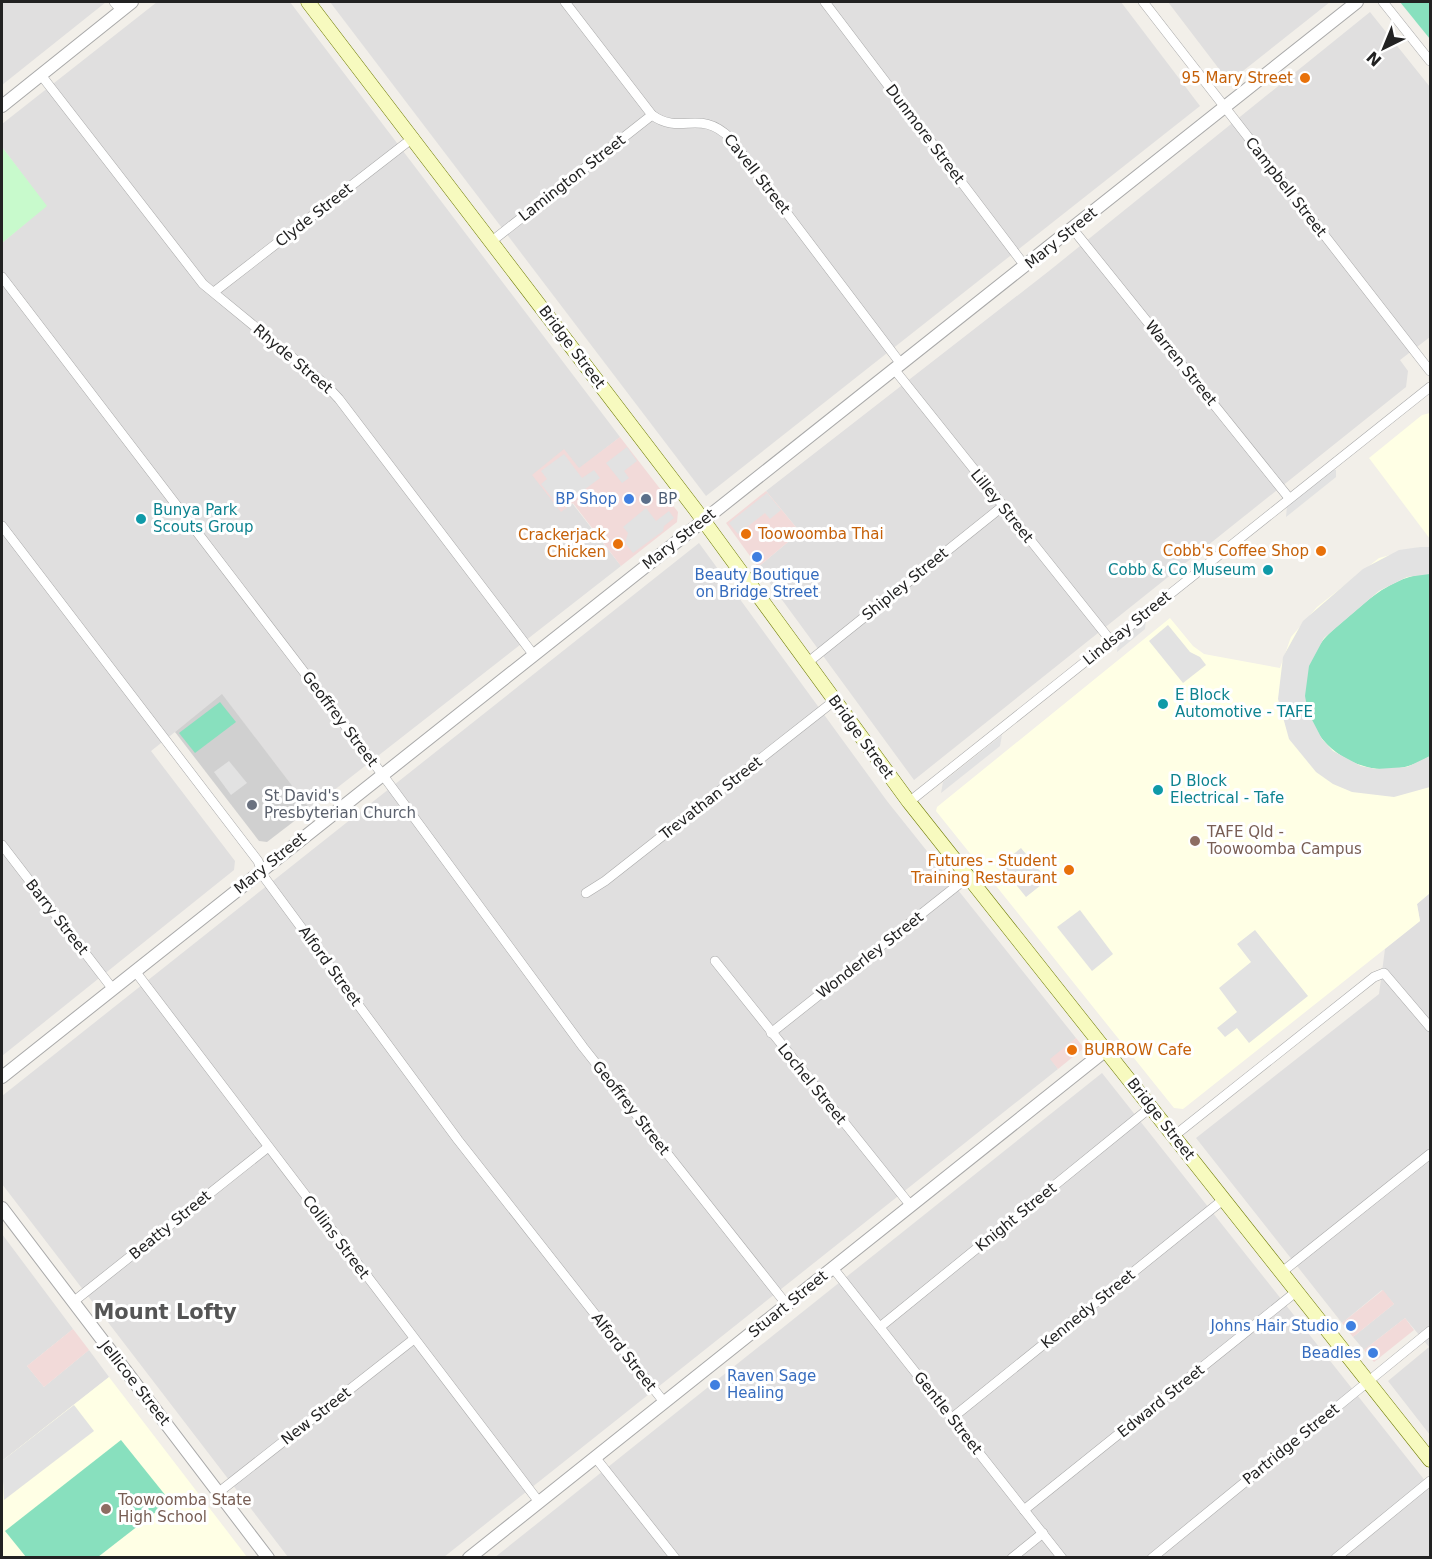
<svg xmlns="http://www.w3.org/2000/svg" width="1432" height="1559" viewBox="0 0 1432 1559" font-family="'DejaVu Sans',sans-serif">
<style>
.residential{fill:#e0dfdf}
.commercial{fill:#f2dad9}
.education{fill:#ffffe5}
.religious{fill:#d0d0d0}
.park{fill:#c8facc}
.pitch{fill:#88e0be}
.parking{fill:#e2e2e2}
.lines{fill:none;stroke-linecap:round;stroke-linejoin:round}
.minor-casing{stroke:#a9a9a9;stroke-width:10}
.tertiary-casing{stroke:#a9a9a9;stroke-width:14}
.secondary-casing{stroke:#707d05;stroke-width:15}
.minor{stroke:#fff;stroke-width:9}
.tertiary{stroke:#fff;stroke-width:12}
.secondary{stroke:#f7fabf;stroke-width:14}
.food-dot{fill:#e8710a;stroke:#fff;stroke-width:2}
.shop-dot{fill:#3f7fe0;stroke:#fff;stroke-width:2}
.service-dot{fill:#5c6f8a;stroke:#fff;stroke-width:2}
.culture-dot{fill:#0f9aa8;stroke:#fff;stroke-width:2}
.worship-dot{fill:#6b7280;stroke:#fff;stroke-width:2}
.education-dot{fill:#8d6e63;stroke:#fff;stroke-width:2}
.labels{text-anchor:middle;stroke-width:6;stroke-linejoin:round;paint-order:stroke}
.food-label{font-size:15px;fill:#c56008;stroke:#fff;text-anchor:end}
.street-label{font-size:15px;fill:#222;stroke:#fff}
.shop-label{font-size:15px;fill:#366cbe;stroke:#fff;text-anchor:end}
.service-label{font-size:15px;fill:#4e5e75;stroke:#fff;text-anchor:start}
.culture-label{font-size:15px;fill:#0d838f;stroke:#fff;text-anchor:start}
.worship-label{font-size:15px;fill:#5b616d;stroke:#fff;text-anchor:start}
.education-label{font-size:15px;fill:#785e54;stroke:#fff;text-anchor:start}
.district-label{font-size:21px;font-weight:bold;fill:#555;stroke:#fff}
</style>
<rect width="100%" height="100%" fill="#f2efe9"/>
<!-- residential -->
<g class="residential">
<path d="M 2,2 L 106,2 L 2,85 Z"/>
<path d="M 157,2 L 290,2 L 620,437 L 579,469 L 561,511 L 572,503 L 621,566 L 310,809 L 222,695 L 175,732 L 151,751 L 235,861 L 234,870 L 2,1056 L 2,243 L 46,206 L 2,147 L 2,124 Z"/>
<path d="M 330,2 L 1121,2 L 1200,106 L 706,496 Z"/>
<path d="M 1168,2 L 1167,2 L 1330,2 L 1229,82 Z"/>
<path d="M 1370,12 L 1430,87 L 1430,337 L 1400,360 L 1408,371 L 1406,387 L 914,780 L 758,567 L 800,532 L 766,491 L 1049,271 Z"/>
<path d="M 699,543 L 887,801 L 1076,1038 L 1051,1059 L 1058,1069 L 444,1557 L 288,1557 L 2,1184 L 2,1096 Z"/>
<path d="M 1430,893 L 1430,1435 L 1388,1381 L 1429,1347 L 1405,1318 L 1364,1350 L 1353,1337 L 1394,1304 L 1382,1290 L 1342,1323 L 1196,1138 L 1379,994 L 1385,949 L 1420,921 L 1417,904 Z"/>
<path d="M 1102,1073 L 1430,1487 L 1430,1557 L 494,1558 Z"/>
<path d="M 2,1234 L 73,1329 L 27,1366 L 44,1387 L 89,1350 L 109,1377 L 2,1461 Z"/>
</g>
<!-- commercial -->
<g class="commercial">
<path d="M 620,437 L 678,512 L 677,522 L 621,566 L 573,503 L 561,512 L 532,475 L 564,449 L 579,468 Z"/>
<path d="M 766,491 L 800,532 L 758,567 L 726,523 Z"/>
<path d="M 1076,1038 L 1084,1048 L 1058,1069 L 1050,1059 Z"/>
<path d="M 1383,1290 L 1394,1304 L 1353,1337 L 1342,1323 Z"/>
<path d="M 1405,1318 L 1414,1330 L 1374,1362 L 1364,1350 Z"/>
<path d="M 73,1329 L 89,1350 L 44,1387 L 27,1366 Z"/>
</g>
<!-- education -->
<g class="education">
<path d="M 1430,413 L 1430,539 L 1369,458 L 1422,415 Z"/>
<path d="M 1420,547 L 1430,547 L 1430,893 L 1417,904 L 1420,921 L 1183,1109 L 1174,1108 L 936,811 L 937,807 L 1170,618 L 1193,646 L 1204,654 L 1280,668 L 1291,637 L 1317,607 L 1379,558 Z"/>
<path d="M 109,1377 L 247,1557 L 2,1558 L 2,1461 Z"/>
</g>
<!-- religious -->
<path class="religious" d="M 222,694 L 310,809 L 267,842 L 259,841 L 175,732 Z"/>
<!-- park -->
<path class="park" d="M 2,147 L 47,206 L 2,243 Z"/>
<!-- pitch -->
<g class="pitch">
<path d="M 1400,2 L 1430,2 L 1430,39 Z"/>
<path d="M 1422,574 L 1430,574 L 1430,756 C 1360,801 1272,723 1316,650 C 1326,634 1341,623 1355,611 C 1376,593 1394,579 1422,574 Z"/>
<path d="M 220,702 L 236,722 L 195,753 L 179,733 Z"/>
<path d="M 121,1440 L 170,1501 L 98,1557 L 26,1557 L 5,1531 Z"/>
</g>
<!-- parking -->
<g class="parking">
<path d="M 627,447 L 637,461 L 624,471 L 629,478 L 622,483 L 606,463 Z"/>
<path d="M 564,454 L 582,478 L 594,470 L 600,478 L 560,508 L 541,484 L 547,479 L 541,471 Z"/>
<path d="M 1332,470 L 1336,470 L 1336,477 L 1286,517 L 1287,506 Z"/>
<path d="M 767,493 L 781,510 L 770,519 L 765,513 L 738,534 L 729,523 Z"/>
<path d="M 646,508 L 656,521 L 669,511 L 674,518 L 664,526 L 663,531 L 633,553 L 625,543 L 628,533 L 623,527 Z"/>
<path d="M 1420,547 L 1430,547 L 1430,574 L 1407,577 L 1379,591 L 1324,638 L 1309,666 L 1305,696 L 1308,712 L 1322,739 L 1333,751 L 1361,766 L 1376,769 L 1407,767 L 1430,756 L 1430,787 L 1394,797 L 1352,792 L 1333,784 L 1316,772 L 1289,739 L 1278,699 L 1283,657 L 1303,621 L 1363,569 L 1399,550 Z"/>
<path d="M 1146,619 L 1145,629 L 1117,652 L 1118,642 Z"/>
<path d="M 1168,625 L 1190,652 L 1200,657 L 1206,665 L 1183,683 L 1149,641 Z"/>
<path d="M 1002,735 L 1000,746 L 941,793 L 943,782 Z"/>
<path d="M 229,761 L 247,783 L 231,795 L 214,772 Z"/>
<path d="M 1021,848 L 1041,872 L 1035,877 L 1041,885 L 1026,897 L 1000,865 Z"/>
<path d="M 1080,910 L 1113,954 L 1092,971 L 1057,927 Z"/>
<path d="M 1255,930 L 1308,996 L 1249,1043 L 1237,1028 L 1225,1037 L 1217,1028 L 1237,1012 L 1219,988 L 1251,962 L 1237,944 Z"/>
<path d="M 74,1405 L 94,1431 L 4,1500 L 2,1461 Z"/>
</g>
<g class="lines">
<defs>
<g id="minor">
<path d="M 114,2 L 121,10"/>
<path d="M 565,2 L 652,115 C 681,136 700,108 730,138 L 901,364"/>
<path d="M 825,2 L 1025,266"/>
<path d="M 1143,2 L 1430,371"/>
<path d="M 1383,2 L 1430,61"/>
<path d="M 41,75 L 203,284 L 326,385 L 339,399 L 533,654"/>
<path d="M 1072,228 L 1289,498"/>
<path d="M 492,241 L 652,115"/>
<path d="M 2,277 L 382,774 L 583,1047 L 787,1305"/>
<path d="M 214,292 L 414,137"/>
<path d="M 894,369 L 1111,641"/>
<path d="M 2,526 L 258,861 L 264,877 L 458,1140 L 664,1402"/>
<path d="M 807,663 L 1003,506"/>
<path d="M 909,802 L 1430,387"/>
<path d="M 2,845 L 112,988"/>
<path d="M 586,893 L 605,881 L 834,701"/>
<path d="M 715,961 L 911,1206"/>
<path d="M 135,971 L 539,1502"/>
<path d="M 771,1033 L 968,877"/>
<path d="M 1174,1136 L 1374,977 L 1384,973 L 1430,1027"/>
<path d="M 833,1268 L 1062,1558"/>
<path d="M 1282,1272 L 1430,1154"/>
<path d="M 73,1302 L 267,1148"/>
<path d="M 880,1327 L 1151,1107"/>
<path d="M 952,1418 L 1224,1199"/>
<path d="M 595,1457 L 675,1558"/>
<path d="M 219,1492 L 414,1339"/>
<path d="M 1024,1510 L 1297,1291"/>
<path d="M 1012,1558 L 1043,1533"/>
<path d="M 1152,1558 L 1430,1331"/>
<path d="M 1336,1558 L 1430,1481"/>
</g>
<g id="tertiary">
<path d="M 2,106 L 132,2"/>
<path d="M 2,1077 L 1357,2"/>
<path d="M 2,1208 L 268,1558"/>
<path d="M 469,1558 L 1106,1050"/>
</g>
<path id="secondary" d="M 308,2 L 695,509 L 909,802 L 1430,1460"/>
</defs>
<!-- minor casing -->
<use href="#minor" class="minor-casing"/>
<!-- tertiary casing -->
<use href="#tertiary" class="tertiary-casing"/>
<!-- secondary casing -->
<use href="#secondary" class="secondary-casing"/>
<!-- minor -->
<use href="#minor" class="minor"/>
<!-- tertiary -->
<use href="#tertiary" class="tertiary"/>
<!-- secondary -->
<use href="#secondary" class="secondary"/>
</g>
<!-- markers -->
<g class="food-dot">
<circle cx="1305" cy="78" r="6"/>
<circle cx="746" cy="534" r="6"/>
<circle cx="618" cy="544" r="6"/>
<circle cx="1321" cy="551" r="6"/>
<circle cx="1069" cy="870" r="6"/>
<circle cx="1072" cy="1050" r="6"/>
</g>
<g class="shop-dot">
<circle cx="629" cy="499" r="6"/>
<circle cx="757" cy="557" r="6"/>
<circle cx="1351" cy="1326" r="6"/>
<circle cx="1373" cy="1353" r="6"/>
<circle cx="715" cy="1385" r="6"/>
</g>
<circle class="service-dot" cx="646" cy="499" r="6"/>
<g class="culture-dot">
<circle cx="141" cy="519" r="6"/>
<circle cx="1268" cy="570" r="6"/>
<circle cx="1163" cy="704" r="6"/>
<circle cx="1158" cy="790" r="6"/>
</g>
<circle class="worship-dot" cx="252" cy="805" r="6"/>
<g class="education-dot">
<circle cx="1195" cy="841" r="6"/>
<circle cx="106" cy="1509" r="6"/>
</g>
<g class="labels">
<!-- food labels -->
<g class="food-label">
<text x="1293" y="83">95 Mary Street</text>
<text x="758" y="539" text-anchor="start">Toowoomba Thai</text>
<text x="606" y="540">Crackerjack<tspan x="606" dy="17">Chicken</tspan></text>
<text x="1309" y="556">Cobb's Coffee Shop</text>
<text x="1057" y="866">Futures - Student<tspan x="1057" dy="17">Training Restaurant</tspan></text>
<text x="1084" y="1055" text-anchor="start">BURROW Cafe</text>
</g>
<!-- street labels -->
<g class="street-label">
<text transform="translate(925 134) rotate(53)" y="5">Dunmore Street</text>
<text transform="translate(757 174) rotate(52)" y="5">Cavell Street</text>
<text transform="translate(572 178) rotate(-38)" y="5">Lamington Street</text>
<text transform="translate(1286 187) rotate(52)" y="5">Campbell Street</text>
<text transform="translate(314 215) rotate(-38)" y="5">Clyde Street</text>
<text transform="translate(1061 238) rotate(-39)" y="5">Mary Street</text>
<text transform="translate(572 347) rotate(53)" y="5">Bridge Street</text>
<text transform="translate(293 359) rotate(40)" y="5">Rhyde Street</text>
<text transform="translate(1181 363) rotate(51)" y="5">Warren Street</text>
<text transform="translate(1002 506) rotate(51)" y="5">Lilley Street</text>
<text transform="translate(679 539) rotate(-38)" y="5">Mary Street</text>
<text transform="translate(905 584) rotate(-39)" y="5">Shipley Street</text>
<text transform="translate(1127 628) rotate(-39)" y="5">Lindsay Street</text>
<text transform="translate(340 719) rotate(53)" y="5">Geoffrey Street</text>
<text transform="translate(861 737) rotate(54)" y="5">Bridge Street</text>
<text transform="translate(711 798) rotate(-38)" y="5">Trevathan Street</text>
<text transform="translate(270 863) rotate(-39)" y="5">Mary Street</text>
<text transform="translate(57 917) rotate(52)" y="5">Barry Street</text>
<text transform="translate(870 955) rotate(-38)" y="5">Wonderley Street</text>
<text transform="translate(330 966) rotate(54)" y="5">Alford Street</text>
<text transform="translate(812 1084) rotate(51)" y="5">Lochel Street</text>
<text transform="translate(631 1108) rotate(52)" y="5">Geoffrey Street</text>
<text transform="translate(1161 1119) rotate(52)" y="5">Bridge Street</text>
<text transform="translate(1016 1217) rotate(-39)" y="5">Knight Street</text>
<text transform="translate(170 1225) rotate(-39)" y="5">Beatty Street</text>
<text transform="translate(336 1237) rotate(53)" y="5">Collins Street</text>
<text transform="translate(788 1304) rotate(-39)" y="5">Stuart Street</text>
<text transform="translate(1088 1309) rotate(-39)" y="5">Kennedy Street</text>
<text transform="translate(624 1352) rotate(52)" y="5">Alford Street</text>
<text transform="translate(135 1383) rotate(52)" y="5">Jellicoe Street</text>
<text transform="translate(1161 1401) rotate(-39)" y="5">Edward Street</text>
<text transform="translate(948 1413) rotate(52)" y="5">Gentle Street</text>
<text transform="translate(316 1416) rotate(-38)" y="5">New Street</text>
<text transform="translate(1291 1444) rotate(-39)" y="5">Partridge Street</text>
</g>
<!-- shop labels -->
<g class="shop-label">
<text x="617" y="504">BP Shop</text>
<text x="757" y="580" text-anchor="middle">Beauty Boutique<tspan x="757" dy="17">on Bridge Street</tspan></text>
<text x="1339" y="1331">Johns Hair Studio</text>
<text x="1361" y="1358">Beadles</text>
<text x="727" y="1381" text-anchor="start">Raven Sage<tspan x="727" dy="17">Healing</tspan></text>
</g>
<!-- service labels -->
<g class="service-label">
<text x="658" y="504">BP</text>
</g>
<!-- culture labels -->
<g class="culture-label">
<text x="153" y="515">Bunya Park<tspan x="153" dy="17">Scouts Group</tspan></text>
<text x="1256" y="575" text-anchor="end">Cobb &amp; Co Museum</text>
<text x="1175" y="700">E Block<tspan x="1175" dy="17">Automotive - TAFE</tspan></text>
<text x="1170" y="786">D Block<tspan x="1170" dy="17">Electrical - Tafe</tspan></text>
</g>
<!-- worship labels -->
<g class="worship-label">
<text x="264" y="801">St David's<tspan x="264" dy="17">Presbyterian Church</tspan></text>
</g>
<!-- education labels -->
<g class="education-label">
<text x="1207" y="837">TAFE Qld -<tspan x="1207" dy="17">Toowoomba Campus</tspan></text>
<text x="118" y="1505">Toowoomba State<tspan x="118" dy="17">High School</tspan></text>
</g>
<!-- district labels -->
<g class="district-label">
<text x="165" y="1319">Mount Lofty</text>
</g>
</g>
<!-- border -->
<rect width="1432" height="1559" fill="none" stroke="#222222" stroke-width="6"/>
<!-- north arrow -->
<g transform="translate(1384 48) rotate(223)" stroke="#ffffff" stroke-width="4.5" paint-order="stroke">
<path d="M0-4.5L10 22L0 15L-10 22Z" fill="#222222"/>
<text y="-9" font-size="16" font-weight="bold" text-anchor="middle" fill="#222222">N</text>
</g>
</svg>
